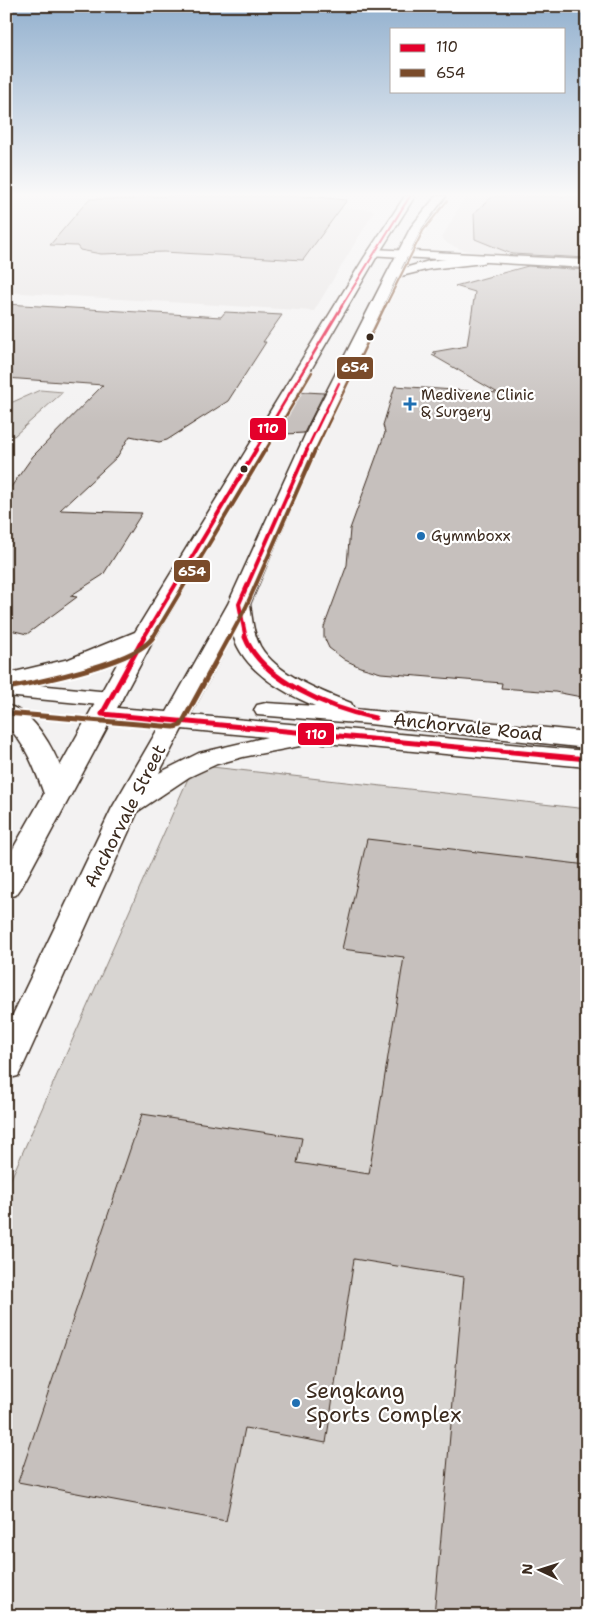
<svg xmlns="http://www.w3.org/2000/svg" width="593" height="1622" viewBox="0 0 593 1622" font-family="'Shantell Sans',sans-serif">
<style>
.built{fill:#e6e3e2}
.green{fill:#d8d5d2;stroke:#8a8078}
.building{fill:#c6c0bd;stroke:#3b2a1e}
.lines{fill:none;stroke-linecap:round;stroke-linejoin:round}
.street-casing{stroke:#3b2a1e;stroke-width:3}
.secondary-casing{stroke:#3b2a1e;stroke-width:3}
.street{fill:#fff;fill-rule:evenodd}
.secondary{fill:#fff;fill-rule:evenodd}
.bus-1-far3-casing{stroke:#fff;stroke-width:4}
.bus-1-far2-casing{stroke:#fff;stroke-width:4.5}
.bus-1-far1-casing{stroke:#fff;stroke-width:6}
.bus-1-casing{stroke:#fff;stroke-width:9}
.bus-2-far3-casing{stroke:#fff;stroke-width:4}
.bus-2-far2-casing{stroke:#fff;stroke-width:4.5}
.bus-2-far1-casing{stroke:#fff;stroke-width:6}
.bus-2-casing{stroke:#fff;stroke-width:9}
.bus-1-far3{stroke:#e4002b;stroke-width:2}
.bus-1-far2{stroke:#e4002b;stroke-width:2.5}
.bus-1-far1{stroke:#e4002b;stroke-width:4}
.bus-1{stroke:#e4002b;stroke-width:5}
.bus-2-far3{stroke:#7a4b2a;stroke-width:2}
.bus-2-far2{stroke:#7a4b2a;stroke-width:2.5}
.bus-2-far1{stroke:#7a4b2a;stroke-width:4}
.bus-2{stroke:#7a4b2a;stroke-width:5}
.bus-dot{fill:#3b2a1e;stroke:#fff;stroke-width:2}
.poi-dot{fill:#1f6fb2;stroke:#fff;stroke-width:2}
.labels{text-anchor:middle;stroke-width:4.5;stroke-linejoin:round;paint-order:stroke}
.far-poi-label{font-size:15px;fill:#3b2a1e;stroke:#fff;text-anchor:start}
.street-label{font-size:18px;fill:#3b2a1e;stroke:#fff}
.near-poi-label{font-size:21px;fill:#3b2a1e;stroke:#fff;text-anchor:start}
.line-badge{stroke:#fff;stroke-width:2}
.badge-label{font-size:14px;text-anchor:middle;font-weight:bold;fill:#fff}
</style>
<rect width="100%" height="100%" fill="#f3f2f2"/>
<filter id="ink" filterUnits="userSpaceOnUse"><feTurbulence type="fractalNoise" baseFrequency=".02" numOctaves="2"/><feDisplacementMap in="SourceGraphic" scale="10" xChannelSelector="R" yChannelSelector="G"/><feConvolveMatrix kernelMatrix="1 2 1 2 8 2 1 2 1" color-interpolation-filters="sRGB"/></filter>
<g filter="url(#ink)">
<!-- built -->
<g class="built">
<path d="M 6,196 L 137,196 L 375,210 L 314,311 L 6,292 Z"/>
<path d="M 465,196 L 587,196 L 555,255 L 481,253 L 463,250 L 448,244 L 442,238 Z"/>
</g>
<!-- green -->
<g class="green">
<path d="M 40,390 L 63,392 L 14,436 L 6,434 L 6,405 Z"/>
<path d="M 194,765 L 587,809 L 587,1616 L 6,1616 L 6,1190 Z"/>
</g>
<!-- building -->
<g class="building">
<path d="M 133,196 L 306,196 L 347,200 L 303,260 L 164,252 L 101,254 L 80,250 L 77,246 L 50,245 L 89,199 L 133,199 Z"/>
<path d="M 493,196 L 587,196 L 587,258 L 512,254 L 475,239 L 474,213 Z"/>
<path d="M 528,266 L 587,270 L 587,698 L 555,692 L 501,688 L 502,683 L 381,673 L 360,667 L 345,660 L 329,648 L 324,637 L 324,627 L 347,565 L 350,529 L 385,433 L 383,425 L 395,386 L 498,393 L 432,355 L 437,354 L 433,352 L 467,346 L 475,292 L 455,286 Z"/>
<path d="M 6,304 L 221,317 L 225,312 L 282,315 L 263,342 L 266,342 L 228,401 L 167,440 L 159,442 L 130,436 L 117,457 L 60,510 L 142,513 L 103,575 L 70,596 L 77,597 L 27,634 L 6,629 L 6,494 L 33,456 L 103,385 L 6,378 Z"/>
<path d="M 305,392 L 324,393 L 304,433 L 285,434 L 277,431 L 299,393 Z"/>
<path d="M 367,839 L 587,865 L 587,1616 L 434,1616 L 464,1277 L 354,1259 L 326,1443 L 245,1428 L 226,1521 L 18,1482 L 142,1114 L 302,1138 L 297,1163 L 369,1174 L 404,957 L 342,949 Z"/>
</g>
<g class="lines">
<defs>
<g id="street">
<path d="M 373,249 L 587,260 L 587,268 L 369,255 L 367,253 L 369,251 Z"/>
<path d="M 6,682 L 110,692 L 119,694 L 122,699 L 119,704 L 110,706 L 6,696 Z"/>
</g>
<path id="secondary" d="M 405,196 L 415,196 L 376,258 L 155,637 L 117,708 L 167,712 L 228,604 L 311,422 L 386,275 L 411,227 L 436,196 L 446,196 L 422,228 L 401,269 L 429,261 L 483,255 L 489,259 L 483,263 L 430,269 L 397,277 L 327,422 L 250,604 C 252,618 253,633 260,646 C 276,674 322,692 351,703 L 354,709 L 587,732 L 587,748 L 369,724 L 257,715 L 254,710 L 257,705 L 266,703 L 315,706 C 282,692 244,671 233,635 L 190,715 L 587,751 L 587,767 L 304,741 L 300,746 L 243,757 L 217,764 L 189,777 L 138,811 L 23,1066 L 18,1076 L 6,1079 L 6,1029 L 112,808 L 159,727 L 110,722 L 21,888 L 16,895 L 6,898 L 6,861 L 44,794 C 35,769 26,744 6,725 L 6,705 C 32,711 50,743 60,766 L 122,655 L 68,674 L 6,688 L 6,674 L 69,659 L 135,632 L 364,258 ZM 182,729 L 267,737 L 199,753 L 159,773 Z"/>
</defs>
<!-- street casing -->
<use href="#street" class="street-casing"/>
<!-- secondary casing -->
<use href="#secondary" class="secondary-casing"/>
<!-- street -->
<use href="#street" class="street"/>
<!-- secondary -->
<use href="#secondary" class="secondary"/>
<defs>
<path id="bus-1-far3" d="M 341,307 L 410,196"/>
<g id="bus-1-far2">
<path d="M 255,451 L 342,306"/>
<path d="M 306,451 L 339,383"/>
</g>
<g id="bus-1-far1">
<path d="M 143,639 L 256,450"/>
<path d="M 246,639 L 239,604 L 307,450"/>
</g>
<g id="bus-1">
<path d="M 144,637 L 102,714 L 587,759"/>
<path d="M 245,637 C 262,681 332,709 375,718"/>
</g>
<path id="bus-2-far3" d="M 385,307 L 423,231 L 447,201"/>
<g id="bus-2-far2">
<path d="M 265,451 L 312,372"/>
<path d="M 315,451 L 385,306"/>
</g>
<g id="bus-2-far1">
<path d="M 152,639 L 265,450"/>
<path d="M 229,639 L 246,607 L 315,450"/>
</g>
<g id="bus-2">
<path d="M 8,688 C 38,682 137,663 153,637"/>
<path d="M 6,713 L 174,727 L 181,725 L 229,637"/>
</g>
</defs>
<!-- bus-1-far3 casing -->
<use href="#bus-1-far3" class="bus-1-far3-casing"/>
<!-- bus-1-far2 casing -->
<use href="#bus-1-far2" class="bus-1-far2-casing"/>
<!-- bus-1-far1 casing -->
<use href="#bus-1-far1" class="bus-1-far1-casing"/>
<!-- bus-1 casing -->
<use href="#bus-1" class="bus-1-casing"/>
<!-- bus-2-far3 casing -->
<use href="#bus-2-far3" class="bus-2-far3-casing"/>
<!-- bus-2-far2 casing -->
<use href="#bus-2-far2" class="bus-2-far2-casing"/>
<!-- bus-2-far1 casing -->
<use href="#bus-2-far1" class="bus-2-far1-casing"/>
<!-- bus-2 casing -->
<use href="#bus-2" class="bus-2-casing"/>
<!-- bus-1-far3 -->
<use href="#bus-1-far3" class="bus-1-far3"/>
<!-- bus-1-far2 -->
<use href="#bus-1-far2" class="bus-1-far2"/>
<!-- bus-1-far1 -->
<use href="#bus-1-far1" class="bus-1-far1"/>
<!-- bus-1 -->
<use href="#bus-1" class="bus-1"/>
<!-- bus-2-far3 -->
<use href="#bus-2-far3" class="bus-2-far3"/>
<!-- bus-2-far2 -->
<use href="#bus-2-far2" class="bus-2-far2"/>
<!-- bus-2-far1 -->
<use href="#bus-2-far1" class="bus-2-far1"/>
<!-- bus-2 -->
<use href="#bus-2" class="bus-2"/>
</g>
</g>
<!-- sky -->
<linearGradient id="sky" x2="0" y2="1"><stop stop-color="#92b0ce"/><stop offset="0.46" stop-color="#faf9f9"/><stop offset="1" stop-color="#faf9f9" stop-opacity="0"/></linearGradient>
<rect width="593" height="423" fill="url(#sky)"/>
<!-- markers -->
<g class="bus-dot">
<circle cx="370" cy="337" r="4.5"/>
<circle cx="244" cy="469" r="4.5"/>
</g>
<g class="poi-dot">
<path d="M407.5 396.5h5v5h5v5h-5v5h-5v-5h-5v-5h5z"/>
<circle cx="421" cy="536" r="5"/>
<circle cx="296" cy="1403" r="5"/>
</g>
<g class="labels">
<!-- far-poi labels -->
<g class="far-poi-label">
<text x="421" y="400">Medivene Clinic<tspan x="421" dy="17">&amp; Surgery</tspan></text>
<text x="431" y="541">Gymmboxx</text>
</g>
<!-- street labels -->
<g class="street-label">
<text transform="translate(468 727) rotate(6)" y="6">Anchorvale Road</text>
<text transform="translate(125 816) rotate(-63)" y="6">Anchorvale Street</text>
</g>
<!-- near-poi labels -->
<g class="near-poi-label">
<text x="306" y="1398">Sengkang<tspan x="306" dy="24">Sports Complex</tspan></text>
</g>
</g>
<g class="line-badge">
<rect x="336" y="356" width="38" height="24" rx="5" fill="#7a4b2a"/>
<rect x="249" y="417" width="38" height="24" rx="5" fill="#e4002b"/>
<rect x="173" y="559" width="38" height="24" rx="5" fill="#7a4b2a"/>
<rect x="297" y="722" width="38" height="24" rx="5" fill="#e4002b"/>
</g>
<g class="badge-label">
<text x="355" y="372">654</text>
<text x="268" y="433">110</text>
<text x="192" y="576">654</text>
<text x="316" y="739">110</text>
</g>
<!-- margin -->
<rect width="593" height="1622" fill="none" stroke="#fff" stroke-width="25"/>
<rect x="12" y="12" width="568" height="1597" fill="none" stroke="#3b2a1e" stroke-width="2" filter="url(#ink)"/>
<!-- legend -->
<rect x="390" y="28" width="175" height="65" fill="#ffffff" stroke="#b1aaa5"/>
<rect x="400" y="44" width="25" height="8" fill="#e4002b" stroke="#b1aaa5"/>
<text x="436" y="52" font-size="15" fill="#3b2a1e">110</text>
<rect x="400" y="69" width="25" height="8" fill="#7a4b2a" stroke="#b1aaa5"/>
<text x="436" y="78" font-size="15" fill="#3b2a1e">654</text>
<!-- north arrow -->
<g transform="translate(540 1570) rotate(274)" stroke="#ffffff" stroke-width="4" paint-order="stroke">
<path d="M0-4L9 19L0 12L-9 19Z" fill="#3b2a1e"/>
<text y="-8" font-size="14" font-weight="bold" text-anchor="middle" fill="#3b2a1e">N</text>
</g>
</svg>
